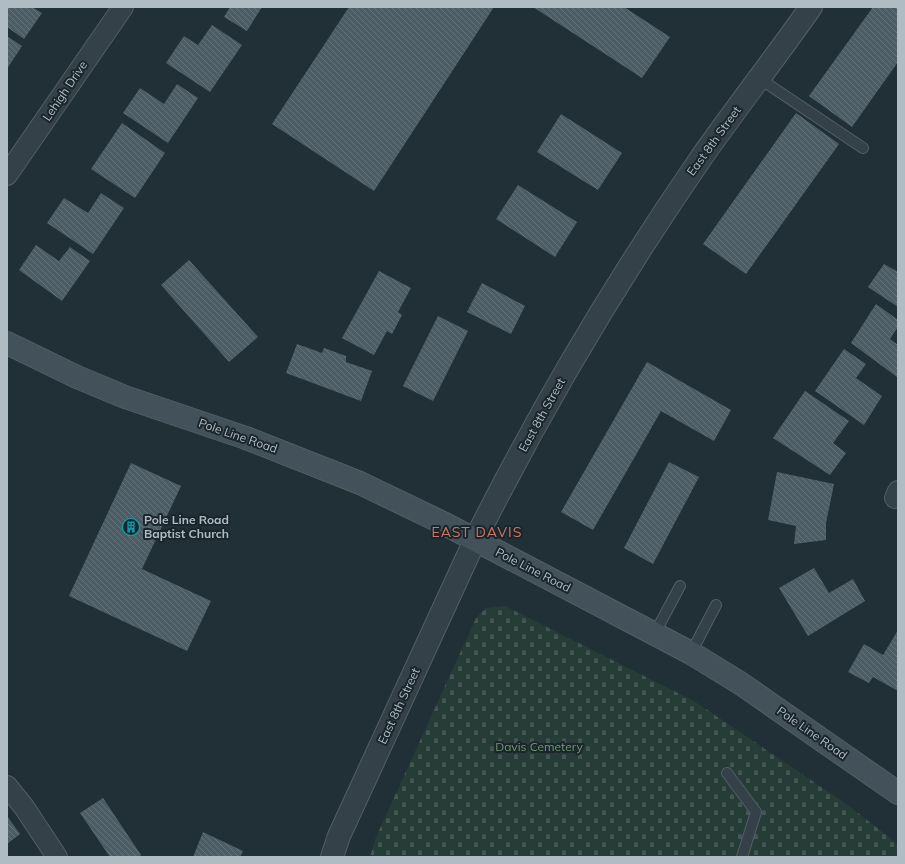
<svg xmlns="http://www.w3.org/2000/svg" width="905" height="864" viewBox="0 0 905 864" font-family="Mulish,sans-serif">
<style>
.cemetery{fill:url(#cemetery-stones)}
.building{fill:url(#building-back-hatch)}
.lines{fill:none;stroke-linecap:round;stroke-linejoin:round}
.service-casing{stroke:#525f65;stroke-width:12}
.minor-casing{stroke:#525f65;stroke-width:22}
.tertiary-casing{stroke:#525f65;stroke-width:24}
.secondary-casing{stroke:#525f65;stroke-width:24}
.service{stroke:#354148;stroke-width:10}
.minor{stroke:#354148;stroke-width:20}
.tertiary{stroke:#354148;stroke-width:22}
.secondary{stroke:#43515a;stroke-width:22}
.labels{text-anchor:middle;stroke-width:4;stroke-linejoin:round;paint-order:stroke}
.street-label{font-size:12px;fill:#afbcc4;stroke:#1a262c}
.poi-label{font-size:12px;font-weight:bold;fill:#afbcc4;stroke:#1a262c;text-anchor:start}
.park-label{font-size:12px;fill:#709970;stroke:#1a262c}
.quarter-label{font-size:14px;letter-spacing:1px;fill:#cf7460;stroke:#1a262c}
</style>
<defs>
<pattern id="cemetery-stones" width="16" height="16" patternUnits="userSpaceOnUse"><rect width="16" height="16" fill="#263c37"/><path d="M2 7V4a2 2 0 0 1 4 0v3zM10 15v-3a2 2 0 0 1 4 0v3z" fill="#435652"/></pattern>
<pattern id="building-back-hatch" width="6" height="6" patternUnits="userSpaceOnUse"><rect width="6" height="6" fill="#4c5d66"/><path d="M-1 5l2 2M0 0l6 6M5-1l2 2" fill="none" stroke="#63727a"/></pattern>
</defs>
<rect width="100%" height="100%" fill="#213037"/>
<!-- cemetery -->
<path class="cemetery" d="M 505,606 L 694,701 L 845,803 L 898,844 L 898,857 L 370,857 L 376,837 L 476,618 L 486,608 Z"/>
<!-- building -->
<g class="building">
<path d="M 7,7 L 32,7 L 42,13 L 24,39 L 7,27 Z"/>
<path d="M 230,7 L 262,7 L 247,31 L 224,17 Z"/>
<path d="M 349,7 L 494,7 L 374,191 L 272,124 Z"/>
<path d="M 533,7 L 624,7 L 670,37 L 642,78 Z"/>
<path d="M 873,7 L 898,7 L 898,62 L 852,127 L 809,96 Z"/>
<path d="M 212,25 L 242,45 L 210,92 L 166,63 L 184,36 L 198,45 Z"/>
<path d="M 7,36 L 22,46 L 7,69 Z"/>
<path d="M 177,84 L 198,98 L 168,143 L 123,113 L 140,88 L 164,104 Z"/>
<path d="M 796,113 L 839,144 L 746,274 L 703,244 Z"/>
<path d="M 561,114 L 622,153 L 598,190 L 537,152 Z"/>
<path d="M 122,123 L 165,153 L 135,198 L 91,169 Z"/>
<path d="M 518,185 L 577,222 L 555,257 L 496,219 Z"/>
<path d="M 101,193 L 124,208 L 93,254 L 47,223 L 64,198 L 88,213 Z"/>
<path d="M 36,245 L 59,261 L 70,247 L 90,261 L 62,301 L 19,270 Z"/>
<path d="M 189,260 L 258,337 L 229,362 L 161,285 Z"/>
<path d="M 884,264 L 898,272 L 898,307 L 868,287 Z"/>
<path d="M 379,271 L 411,288 L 398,312 L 402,315 L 392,334 L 387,331 L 374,355 L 342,338 Z"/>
<path d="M 482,283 L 525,306 L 511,334 L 467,312 Z"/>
<path d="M 876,304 L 898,320 L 898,327 L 890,339 L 898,345 L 897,377 L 851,343 Z"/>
<path d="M 438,316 L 468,331 L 433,401 L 403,386 Z"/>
<path d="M 297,344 L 322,353 L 324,348 L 346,356 L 346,362 L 372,371 L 361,401 L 286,373 Z"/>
<path d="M 844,349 L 866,364 L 856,378 L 882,396 L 864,425 L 815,391 Z"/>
<path d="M 647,362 L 731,410 L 714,441 L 661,411 L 593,530 L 561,512 Z"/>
<path d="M 805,391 L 849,421 L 833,443 L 846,453 L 830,475 L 773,438 Z"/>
<path d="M 669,462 L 699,477 L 653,564 L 624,548 Z"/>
<path d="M 131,463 L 181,486 L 142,569 L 211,601 L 187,651 L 69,596 Z"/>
<path d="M 777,472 L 834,484 L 826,523 L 826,540 L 794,544 L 796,526 L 768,520 Z"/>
<path d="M 814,568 L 829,593 L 853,579 L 865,601 L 808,636 L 779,588 Z"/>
<path d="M 898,630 L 898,691 L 873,677 L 869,683 L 848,672 L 864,644 L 883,655 Z"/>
<path d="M 103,798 L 141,855 L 139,857 L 110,857 L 80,813 Z"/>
<path d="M 7,816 L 20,834 L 7,844 Z"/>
<path d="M 203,832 L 243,851 L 240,857 L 193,857 Z"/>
</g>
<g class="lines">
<defs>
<g id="service">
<path d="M 760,79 L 863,148"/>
<path d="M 655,633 L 680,586"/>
<path d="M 691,653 L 716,605"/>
<path d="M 727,773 L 756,812 L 742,857"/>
</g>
<g id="minor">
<path d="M 7,175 L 123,7"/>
<path d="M 895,498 L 898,491"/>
<path d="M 7,786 L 24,807 L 57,857"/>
</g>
<path id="tertiary" d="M 332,857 L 339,836 L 475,540 C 541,408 617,280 701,158 C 737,107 775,58 811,7"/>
<path id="secondary" d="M 7,343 L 77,377 L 125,397 L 246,438 L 360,483 L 443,523 L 691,653 L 740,683 L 898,793"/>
</defs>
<!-- service casing -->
<use href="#service" class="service-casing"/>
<!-- minor casing -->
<use href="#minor" class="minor-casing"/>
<!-- tertiary casing -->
<use href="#tertiary" class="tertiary-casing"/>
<!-- secondary casing -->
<use href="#secondary" class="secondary-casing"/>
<!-- service -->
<use href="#service" class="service"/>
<!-- minor -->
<use href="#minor" class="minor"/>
<!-- tertiary -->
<use href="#tertiary" class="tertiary"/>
<!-- secondary -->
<use href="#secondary" class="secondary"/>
</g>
<!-- icons -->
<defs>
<symbol id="building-ring" viewBox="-11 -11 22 22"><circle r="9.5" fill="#1a262c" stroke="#0f9aa8" stroke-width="1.5"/><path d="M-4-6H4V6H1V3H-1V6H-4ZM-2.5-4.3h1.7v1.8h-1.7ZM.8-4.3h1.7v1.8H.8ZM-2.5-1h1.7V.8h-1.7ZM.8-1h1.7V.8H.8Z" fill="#0f9aa8"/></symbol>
</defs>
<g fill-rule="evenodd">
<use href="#building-ring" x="121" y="517" width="20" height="20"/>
</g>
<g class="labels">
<!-- street labels -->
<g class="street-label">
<text transform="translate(65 91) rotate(-56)" y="4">Lehigh Drive</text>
<text transform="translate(714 141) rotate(-54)" y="4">East 8th Street</text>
<text transform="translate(542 415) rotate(-61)" y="4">East 8th Street</text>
<text transform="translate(238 436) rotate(19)" y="4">Pole Line Road</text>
<text transform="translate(533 570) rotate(27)" y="4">Pole Line Road</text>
<text transform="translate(399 706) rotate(-65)" y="4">East 8th Street</text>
<text transform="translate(812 733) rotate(35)" y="4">Pole Line Road</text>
</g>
<!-- poi labels -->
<g class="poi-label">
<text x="144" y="524">Pole Line Road<tspan x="144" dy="14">Baptist Church</tspan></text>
</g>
<!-- park labels -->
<g class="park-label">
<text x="539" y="751">Davis Cemetery</text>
</g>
<!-- quarter labels -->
<g class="quarter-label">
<text x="477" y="537">EAST DAVIS</text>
</g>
</g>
<!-- border -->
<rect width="905" height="864" fill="none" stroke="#afbcc4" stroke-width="16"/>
</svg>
